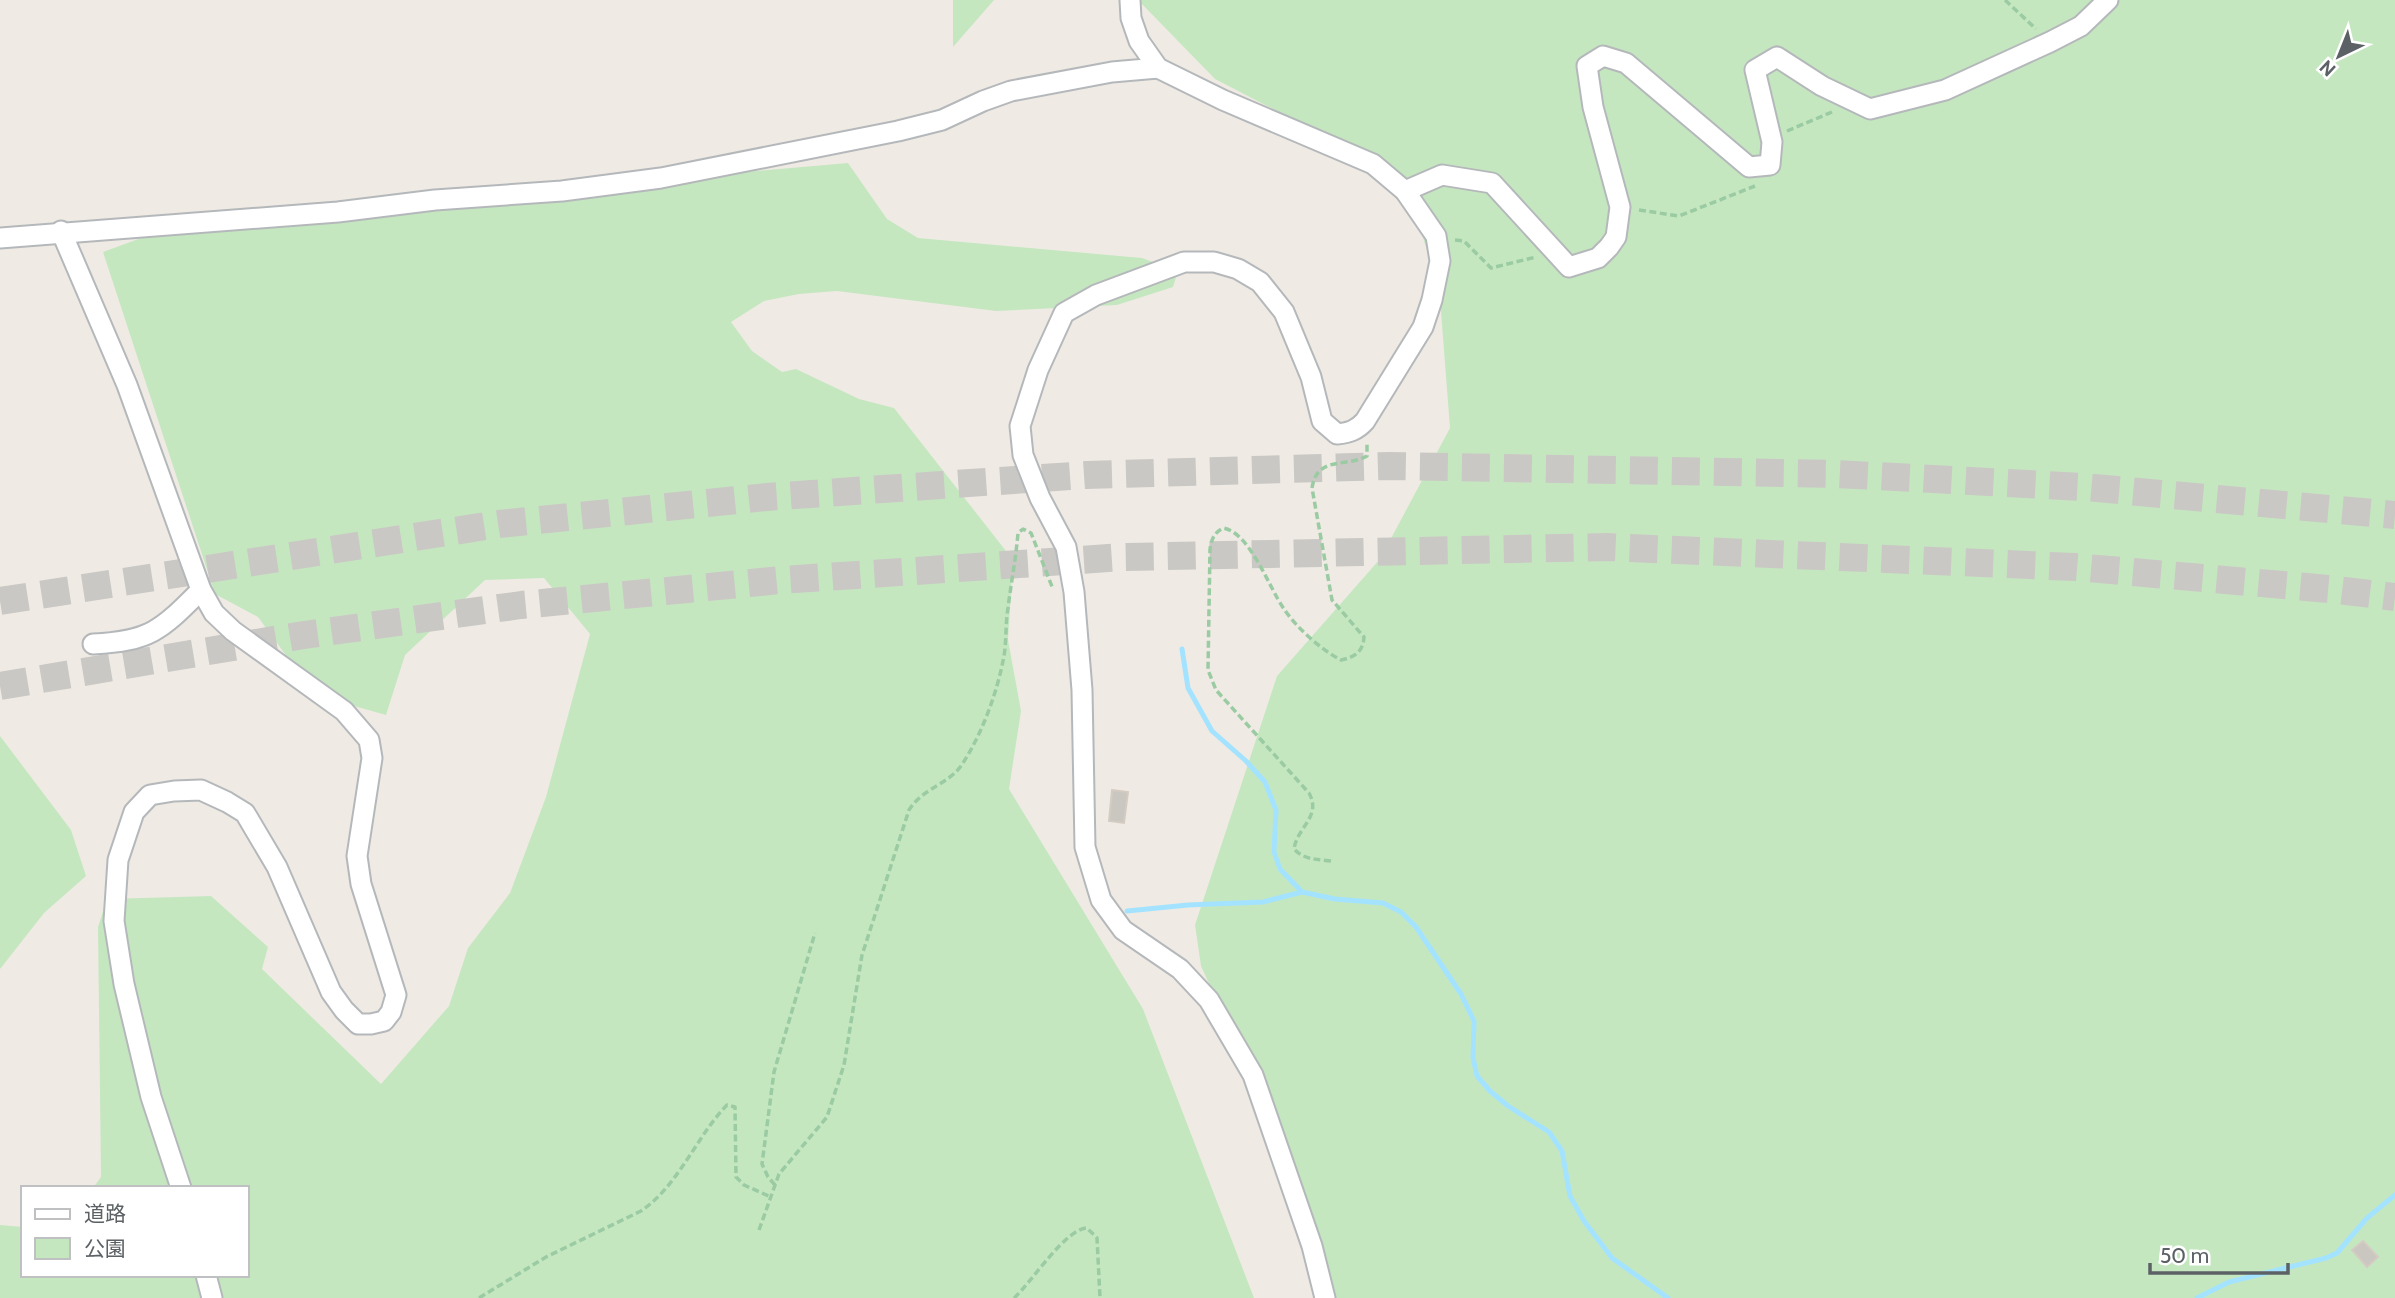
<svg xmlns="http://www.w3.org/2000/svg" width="2395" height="1298" viewBox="0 0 2395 1298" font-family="Cabin,'Noto Sans JP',sans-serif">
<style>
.green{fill:#c5e7c0}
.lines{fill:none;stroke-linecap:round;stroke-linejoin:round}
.stream{stroke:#a4e3ff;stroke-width:5}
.building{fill:#cac6c0;stroke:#d4ccc2;stroke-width:2}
.highway-tunnel{stroke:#cac8c4;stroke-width:28;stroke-dasharray:28 14;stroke-linecap:butt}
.minor-casing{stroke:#b5b8bb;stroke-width:23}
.path{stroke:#9acba2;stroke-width:3.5;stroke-dasharray:7 3.5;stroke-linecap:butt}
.minor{stroke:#fff;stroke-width:19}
</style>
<rect width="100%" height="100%" fill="#efebe4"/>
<!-- green -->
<g class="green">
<path d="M 953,0 L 994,0 L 953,47 Z"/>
<path d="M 1138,0 L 2395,0 L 2395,1298 L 1323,1298 L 1279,1138 L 1201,966 L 1195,925 L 1277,676 L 1380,559 L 1450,428 L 1439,286 L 1416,217 L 1374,161 L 1215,79 Z"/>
<path d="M 848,163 L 887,219 L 918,238 L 1142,258 L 1178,271 L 1173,287 L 1117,305 L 996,311 L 837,291 L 799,294 L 764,301 L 731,322 L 752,351 L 782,372 L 796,369 L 859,399 L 894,408 L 1013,560 L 1008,640 L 1021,711 L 1009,789 L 1143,1009 L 1254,1298 L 0,1298 L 0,1225 L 23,1227 L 23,1275 L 247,1275 L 247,1188 L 93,1188 L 101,1177 L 98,927 L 107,899 L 211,896 L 268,947 L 262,969 L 381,1084 L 449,1006 L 468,948 L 510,893 L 546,797 L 590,634 L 544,578 L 485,580 L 405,655 L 386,715 L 315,695 L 258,617 L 215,594 L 103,252 L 190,220 Z"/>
<path d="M 0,736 L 71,830 L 86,876 L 44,913 L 0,969 Z"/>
</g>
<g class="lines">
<!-- stream -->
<g class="stream">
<path d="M 1182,649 L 1188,688 L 1212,731 L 1246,761 L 1265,782 L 1276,810 L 1274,852 L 1280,869 L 1302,892"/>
<path d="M 1127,911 L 1188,905 L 1263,902 L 1302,892 L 1335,899 L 1383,903 L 1401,912 L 1416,927 L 1461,994 L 1474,1021 L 1473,1058 L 1477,1076 L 1490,1091 L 1508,1106 L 1549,1132 L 1562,1151 L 1570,1196 L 1584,1221 L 1612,1258 L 1668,1298"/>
<path d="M 2197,1298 L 2229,1282 L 2326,1258 L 2337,1253 L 2367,1218 L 2395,1195"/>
</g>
</g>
<!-- building -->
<g class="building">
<path d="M 1112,790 L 1128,792 L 1124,823 L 1109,821 Z"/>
<path d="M 2363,1241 L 2378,1257 L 2367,1267 L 2352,1250 Z"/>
</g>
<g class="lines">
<!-- highway-tunnel -->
<g class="highway-tunnel">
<path d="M 0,601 L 499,524 L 767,497 L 1086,475 L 1389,466 L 1837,474 L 2084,487 L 2395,515"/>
<path d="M 0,686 L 304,635 L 521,605 L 781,580 L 1124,557 L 1607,547 L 2075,567 L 2329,589 L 2395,597"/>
</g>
<defs>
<g id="minor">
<path d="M 1130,0 L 1131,18 L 1139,41 L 1158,68 L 1223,100 L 1373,164 L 1405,191 L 1436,236 L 1440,261 L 1432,300 L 1423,327 L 1365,421 C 1357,430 1349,433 1337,434 L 1322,421 L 1311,377 L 1284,312 L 1260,282 L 1238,269 L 1214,262 L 1184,262 L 1096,295 L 1064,313 L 1038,370 L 1020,426 L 1023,455 L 1040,498 L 1066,547 L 1074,592 L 1082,690 L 1085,847 L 1101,900 L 1123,930 L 1180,969 L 1209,1000 L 1253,1075 L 1312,1246 L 1325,1298"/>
<path d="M 1405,191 L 1442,175 L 1492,183 L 1569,267 L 1598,258 L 1609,247 L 1616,237 L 1620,207 L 1593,107 L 1587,66 L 1603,56 L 1626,63 L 1749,167 L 1770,165 L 1772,142 L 1755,70 L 1777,57 L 1822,86 L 1870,109 L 1945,90 L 2050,42 L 2081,26 L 2108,0"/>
<path d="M 61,231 L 127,385 L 201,590 L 214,613 L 233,631 L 344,711 L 369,740 L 372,758 L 357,856 L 361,884 L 396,995 L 391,1012 L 384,1021 L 371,1024 L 358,1024 L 344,1010 L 331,992 L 277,867 L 245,813 L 227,802 L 201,790 L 174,791 L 150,795 L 134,812 L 118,860 L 114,921 L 124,984 L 151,1097 L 181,1188"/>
<path d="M 0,238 L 338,212 L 435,200 L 562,191 L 661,178 L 898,131 L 942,120 L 983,101 L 1011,91 L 1112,72 L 1158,68"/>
<path d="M 93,644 C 151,641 161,630 201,590"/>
<path d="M 206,1275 L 212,1298"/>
</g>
</defs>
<!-- minor casing -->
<use href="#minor" class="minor-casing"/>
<!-- path -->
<g class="path">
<path d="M 2005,0 L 2036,29"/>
<path d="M 1787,131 L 1832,112"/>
<path d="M 1639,210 L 1679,216 L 1755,186"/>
<path d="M 1455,240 L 1464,241 L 1491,268 L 1536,257"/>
<path d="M 1331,861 C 1317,859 1304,860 1294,849 C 1297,827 1322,817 1309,793 L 1216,690 L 1208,670 L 1210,549 C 1212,538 1214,533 1223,528 C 1250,532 1269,588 1284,609 C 1297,628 1320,649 1341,660 C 1355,657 1363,652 1364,637 L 1332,600 L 1312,488 C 1317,455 1346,468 1367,456 L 1367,444"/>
<path d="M 775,1185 L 768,1177 L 762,1164 L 774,1072 L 815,933"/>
<path d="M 759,1230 L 779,1174 L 827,1117 L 844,1065 L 862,955 L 909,810 C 923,788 947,785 961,766 C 981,736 996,696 1003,661 C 1007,644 1005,625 1008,608 C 1011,583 1016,558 1018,533 L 1023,529 L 1031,533 L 1053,589"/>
<path d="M 479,1298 L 546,1257 L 641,1211 C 679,1185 696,1137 727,1105 L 735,1107 L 736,1177 L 744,1185 L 771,1197"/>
<path d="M 1014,1298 C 1032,1282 1065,1229 1087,1228 L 1097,1238 L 1100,1298"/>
</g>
<!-- minor -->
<use href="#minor" class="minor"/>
</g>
<!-- legend -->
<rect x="21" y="1186" width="228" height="91" fill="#ffffff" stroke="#bec0c1" stroke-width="2"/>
<rect x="35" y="1209" width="35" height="10" fill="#ffffff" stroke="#bec0c1" stroke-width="2"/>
<text x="84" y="1221" font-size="21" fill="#5c6165">道路</text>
<rect x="35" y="1238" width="35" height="21" fill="#c5e7c0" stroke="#bec0c1" stroke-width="2"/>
<text x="84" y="1256" font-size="21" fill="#5c6165">公園</text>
<!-- north arrow -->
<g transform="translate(2339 56) rotate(223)" stroke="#ffffff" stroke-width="5" paint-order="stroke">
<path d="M0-5L12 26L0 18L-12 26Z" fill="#5c6165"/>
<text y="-10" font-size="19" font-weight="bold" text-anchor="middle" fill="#5c6165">N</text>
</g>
<!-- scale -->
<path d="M2150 1263v10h138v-10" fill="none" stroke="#5c6165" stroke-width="3.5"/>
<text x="2160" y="1263" font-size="21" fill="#5c6165" stroke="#ffffff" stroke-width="5" paint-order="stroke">50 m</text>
</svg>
